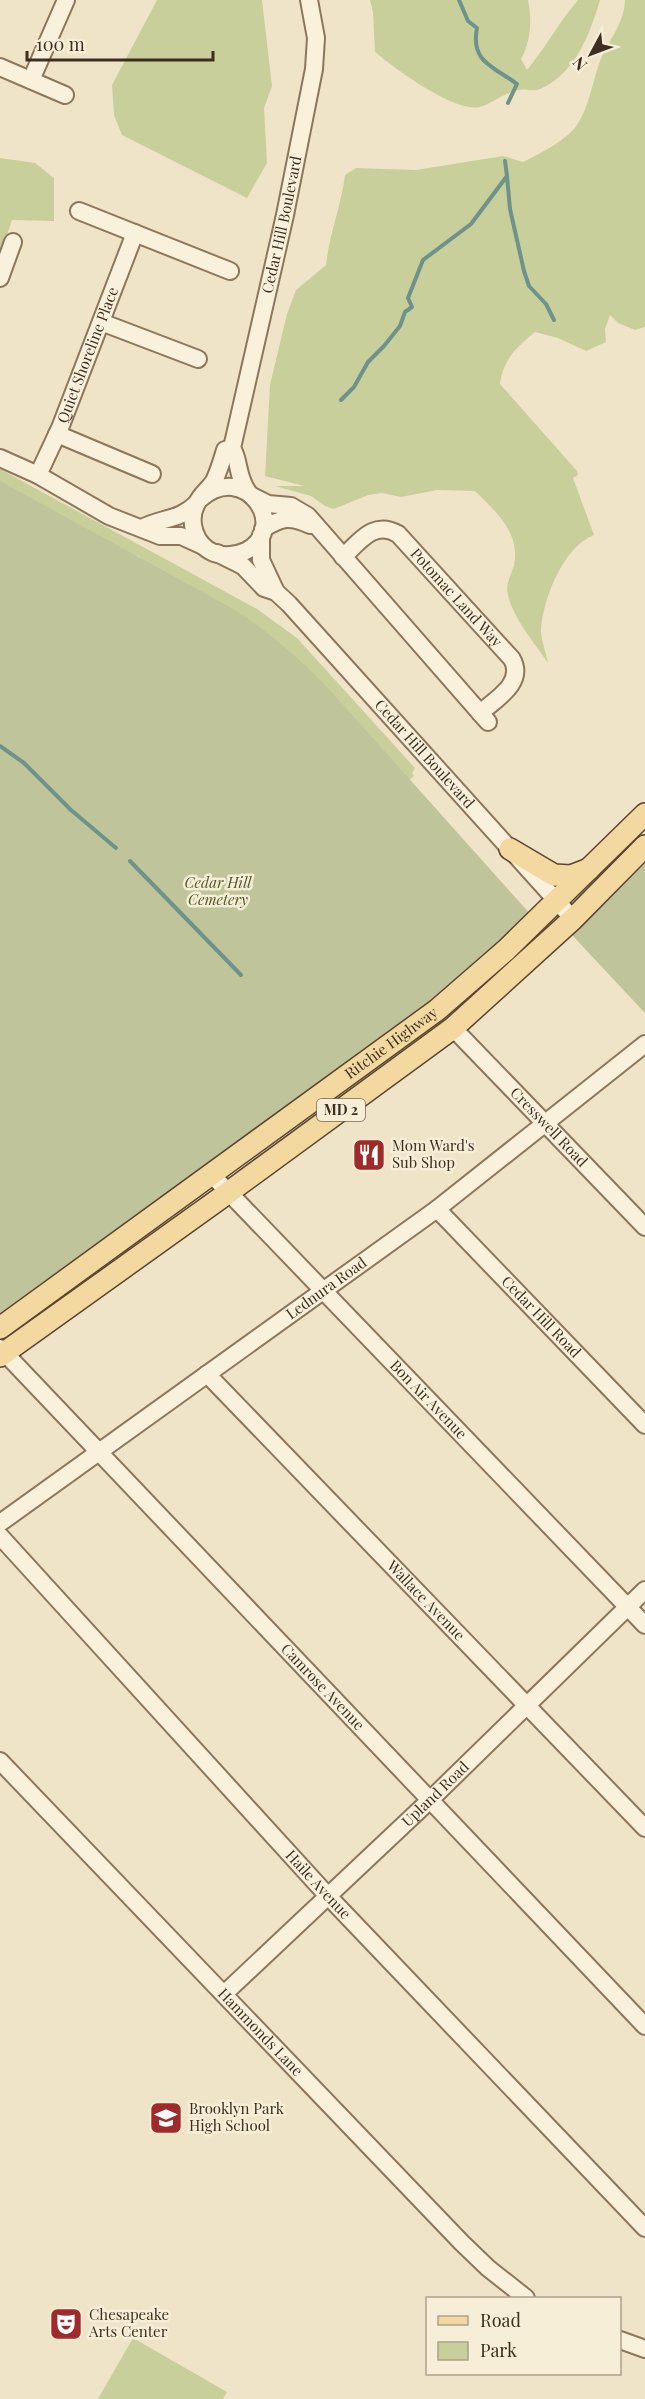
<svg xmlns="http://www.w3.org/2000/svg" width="645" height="2399" viewBox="0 0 645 2399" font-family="'Playfair Display',serif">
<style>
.green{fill:#c9cf9b}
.cemetery{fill:#bfc49a}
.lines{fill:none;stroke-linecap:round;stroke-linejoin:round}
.stream{stroke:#6f938a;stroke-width:4}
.minor-casing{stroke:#8d765c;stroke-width:20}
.major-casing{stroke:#5b4430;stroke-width:24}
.minor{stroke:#faf1dc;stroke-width:16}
.major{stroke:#f3d9a0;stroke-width:21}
.labels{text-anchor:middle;stroke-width:5;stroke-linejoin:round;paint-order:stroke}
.shield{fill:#f7eed8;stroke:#756857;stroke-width:1.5}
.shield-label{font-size:14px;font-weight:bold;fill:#3d2e20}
.street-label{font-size:15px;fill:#3d2e20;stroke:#f7eed8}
.park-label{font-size:15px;font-style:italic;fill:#4d5a26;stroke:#f7eed8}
.poi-label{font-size:15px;fill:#3d2e20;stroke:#f7eed8;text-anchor:start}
</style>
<rect width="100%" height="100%" fill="#f0e4c8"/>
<!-- green -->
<g class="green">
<path d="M 157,0 L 262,0 L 272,86 L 264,108 L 267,163 L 247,198 L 122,135 L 114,115 L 112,85 Z"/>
<path d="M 370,0 L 528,0 C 532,19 531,42 521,59 L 527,70 C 546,47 559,22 578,0 L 600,0 C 590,34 575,74 540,89 C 533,92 525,88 518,90 C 504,93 493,103 480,107 C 455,113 394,68 375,52 L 373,12 Z"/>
<path d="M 625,0 L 645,0 L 645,327 L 635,330 L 618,323 L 610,315 L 605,329 L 606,342 L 586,351 L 558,338 L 535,332 C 516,348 504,358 500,384 L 577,471 L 578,475 L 573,478 L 594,535 C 563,547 543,599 541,630 C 541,640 546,653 548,663 C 534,642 514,620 508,595 C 505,584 511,576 514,565 C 521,533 495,511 475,491 L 437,490 L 401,497 L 382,493 L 368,495 L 334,509 L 325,506 L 311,496 L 275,486 L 304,486 L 265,476 L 270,385 L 287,314 L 296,290 L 326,265 C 329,235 341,206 345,175 L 356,168 L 416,170 L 503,156 L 523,162 C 539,154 567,140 577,125 C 589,107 592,84 599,64 C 607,41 624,26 625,0 Z"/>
<path d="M 0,158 L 35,163 L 54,178 L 54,221 L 12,220 L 0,255 Z"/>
<path d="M 0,469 L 257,609 L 297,638 L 415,768 L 412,773 L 414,776 L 401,787 L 163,581 L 138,556 L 125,555 L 0,487 Z"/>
<path d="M 133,2338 L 227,2392 L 223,2399 L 98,2399 Z"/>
</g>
<!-- cemetery -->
<g class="cemetery">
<path d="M 0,481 L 237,611 C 271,634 300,659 328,688 L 532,916 L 433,1004 L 0,1316 Z"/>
<path d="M 645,860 L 645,1013 L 571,934 Z"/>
</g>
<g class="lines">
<!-- stream -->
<g class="stream">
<path d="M 459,0 L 468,21 L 477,28 C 470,63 495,67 517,84 L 508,103"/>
<path d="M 507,176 L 510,209 L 524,271 L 529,286 L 546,304 L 554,320"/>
<path d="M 341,400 L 354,387 L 368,362 L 384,346 L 400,326 L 405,312 L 412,307 L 408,298 L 423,260 L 471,224 L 507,176 L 505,161"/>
<path d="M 0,746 L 24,763 L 71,810 L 116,848"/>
<path d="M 130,861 L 241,975"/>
</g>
<defs>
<g id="minor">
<path d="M 0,67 L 65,95"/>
<path d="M 31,80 L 66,0"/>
<path d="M 79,211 L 230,271"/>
<path d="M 0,278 L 13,242"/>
<path d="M 101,322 L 198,359"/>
<path d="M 57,434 L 152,474"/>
<path d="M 0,458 L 38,475 L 109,516 L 160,536 L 181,536 L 203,546"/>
<path id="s1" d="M 38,475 L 60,428 L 135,233"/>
<path id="s2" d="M 248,492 C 236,475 240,460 232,448 L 285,215 L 314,69 L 316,38 L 309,0"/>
<path d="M 252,496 L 268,504 L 291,506 L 308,516 L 488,722"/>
<path d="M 200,499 C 245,459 291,528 246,551 C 237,555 224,557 214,553 C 195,545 187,521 197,503 C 201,494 209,489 214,481 C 219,471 222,460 225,450 L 232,448"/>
<path d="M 142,528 C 163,517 179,521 197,503"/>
<path d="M 263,529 C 282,517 290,516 310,525"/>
<path d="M 261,535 L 261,560 L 276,592"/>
<path id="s3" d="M 217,553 L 243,566 L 264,588 L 276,592 L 289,604 L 573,919"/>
<path id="s4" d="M 343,557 C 360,541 374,520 398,534 L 512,659 C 525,683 496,699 480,713"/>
<path id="s5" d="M 453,1028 L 645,1227"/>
<path id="s6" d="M 212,1175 L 645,1625"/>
<path id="s7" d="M 437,1209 L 645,1425"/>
<path id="s8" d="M 0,1348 L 645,2026"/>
<path id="s9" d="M 207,1374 L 645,1828"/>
<path id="s10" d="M 0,1523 L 437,1209 L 645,1044"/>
<path id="s11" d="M 0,1536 L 327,1895 L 645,2228"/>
<path id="s12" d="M 0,1761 L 462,2243 L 488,2268 L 526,2298"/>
<path id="s13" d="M 224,1994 L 430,1800 L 645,1590"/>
<path d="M 620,2340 L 645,2349"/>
</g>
<g id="major">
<path d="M 510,849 L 554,875 L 571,876 L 589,869"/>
<path id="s14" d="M 0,1328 L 437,1010 L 506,950 L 645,814"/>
<path d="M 0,1356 L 229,1192 L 453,1028 L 573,919 L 645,846"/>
</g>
</defs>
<!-- minor casing -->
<use href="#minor" class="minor-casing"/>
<!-- major casing -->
<use href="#major" class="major-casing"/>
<!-- minor -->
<use href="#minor" class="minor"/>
<!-- major -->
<use href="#major" class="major"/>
</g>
<!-- icons -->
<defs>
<symbol id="restaurant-square" viewBox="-11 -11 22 22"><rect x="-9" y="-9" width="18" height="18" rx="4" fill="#9e2a2b" stroke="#f7eed8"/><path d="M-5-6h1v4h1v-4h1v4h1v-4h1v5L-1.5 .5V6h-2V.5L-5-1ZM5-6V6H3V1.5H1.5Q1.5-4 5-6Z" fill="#fff"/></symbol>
<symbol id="school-square" viewBox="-11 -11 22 22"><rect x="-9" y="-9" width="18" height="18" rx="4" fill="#9e2a2b" stroke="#f7eed8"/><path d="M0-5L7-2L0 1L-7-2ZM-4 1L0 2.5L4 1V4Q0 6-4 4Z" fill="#fff"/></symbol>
<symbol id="theatre-square" viewBox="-11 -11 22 22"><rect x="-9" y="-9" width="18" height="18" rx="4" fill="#9e2a2b" stroke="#f7eed8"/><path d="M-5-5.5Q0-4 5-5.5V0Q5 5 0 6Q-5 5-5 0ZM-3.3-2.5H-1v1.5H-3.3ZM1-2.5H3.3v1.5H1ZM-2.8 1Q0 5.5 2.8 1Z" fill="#fff"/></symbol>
</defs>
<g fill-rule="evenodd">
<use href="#restaurant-square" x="350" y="1136" width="38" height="38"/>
<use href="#school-square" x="147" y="2099" width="38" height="38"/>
<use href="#theatre-square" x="47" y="2305" width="38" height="38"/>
</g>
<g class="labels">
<!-- shield labels -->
<rect class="shield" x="317" y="1099" width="48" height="22" rx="4.5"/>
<g class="shield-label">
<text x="341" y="1115">MD 2</text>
</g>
<!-- street labels -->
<g class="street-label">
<text dy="5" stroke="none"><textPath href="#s2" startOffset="276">Cedar Hill Boulevard</textPath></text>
<text dy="5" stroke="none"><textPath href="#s1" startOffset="130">Quiet Shoreline Place</textPath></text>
<text dy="5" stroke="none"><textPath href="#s4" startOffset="152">Potomac Land Way</textPath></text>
<text dy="5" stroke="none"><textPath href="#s3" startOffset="292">Cedar Hill Boulevard</textPath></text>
<text dy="5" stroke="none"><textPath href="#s14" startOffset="484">Ritchie Highway</textPath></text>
<text dy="5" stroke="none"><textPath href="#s5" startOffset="138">Cresswell Road</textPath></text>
<text dy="5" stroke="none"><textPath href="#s10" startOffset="402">Lednura Road</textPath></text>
<text dy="5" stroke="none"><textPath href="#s7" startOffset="150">Cedar Hill Road</textPath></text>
<text dy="5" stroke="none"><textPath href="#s6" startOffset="312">Bon Air Avenue</textPath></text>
<text dy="5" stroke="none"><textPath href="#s9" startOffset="315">Wallace Avenue</textPath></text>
<text dy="5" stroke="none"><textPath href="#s8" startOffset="468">Camrose Avenue</textPath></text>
<text dy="5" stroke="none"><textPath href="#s13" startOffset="291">Upland Road</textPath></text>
<text dy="5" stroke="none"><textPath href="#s11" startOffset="472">Haile Avenue</textPath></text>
<text dy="5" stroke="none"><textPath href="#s12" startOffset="376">Hammonds Lane</textPath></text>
</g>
<!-- park labels -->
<g class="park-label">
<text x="218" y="888">Cedar Hill<tspan x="218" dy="17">Cemetery</tspan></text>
</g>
<!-- poi labels -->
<g class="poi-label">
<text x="392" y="1151">Mom Ward's<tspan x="392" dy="17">Sub Shop</tspan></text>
<text x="189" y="2114">Brooklyn Park<tspan x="189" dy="17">High School</tspan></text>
<text x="89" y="2320">Chesapeake<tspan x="89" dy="17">Arts Center</tspan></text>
</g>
</g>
<!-- legend -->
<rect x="426" y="2297" width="195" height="78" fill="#f7eed8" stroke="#ada18e" stroke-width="1.5"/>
<rect x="438" y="2316" width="30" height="9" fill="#f3d9a0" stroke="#ada18e" stroke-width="1.5"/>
<text x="480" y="2327" font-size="18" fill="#3d2e20">Road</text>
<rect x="438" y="2342" width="30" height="18" fill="#c9cf9b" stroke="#ada18e" stroke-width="1.5"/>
<text x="480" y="2357" font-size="18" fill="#3d2e20">Park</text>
<!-- north arrow -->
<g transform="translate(591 54) rotate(229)" stroke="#f7eed8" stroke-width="4.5" paint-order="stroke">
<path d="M0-4.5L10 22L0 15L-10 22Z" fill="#3d2e20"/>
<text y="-9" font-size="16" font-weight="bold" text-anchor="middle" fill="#3d2e20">N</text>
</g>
<!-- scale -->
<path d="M27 51v9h186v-9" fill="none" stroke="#3d2e20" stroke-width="3"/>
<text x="36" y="51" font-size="18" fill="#3d2e20" stroke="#f7eed8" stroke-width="4.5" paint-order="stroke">100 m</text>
</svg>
